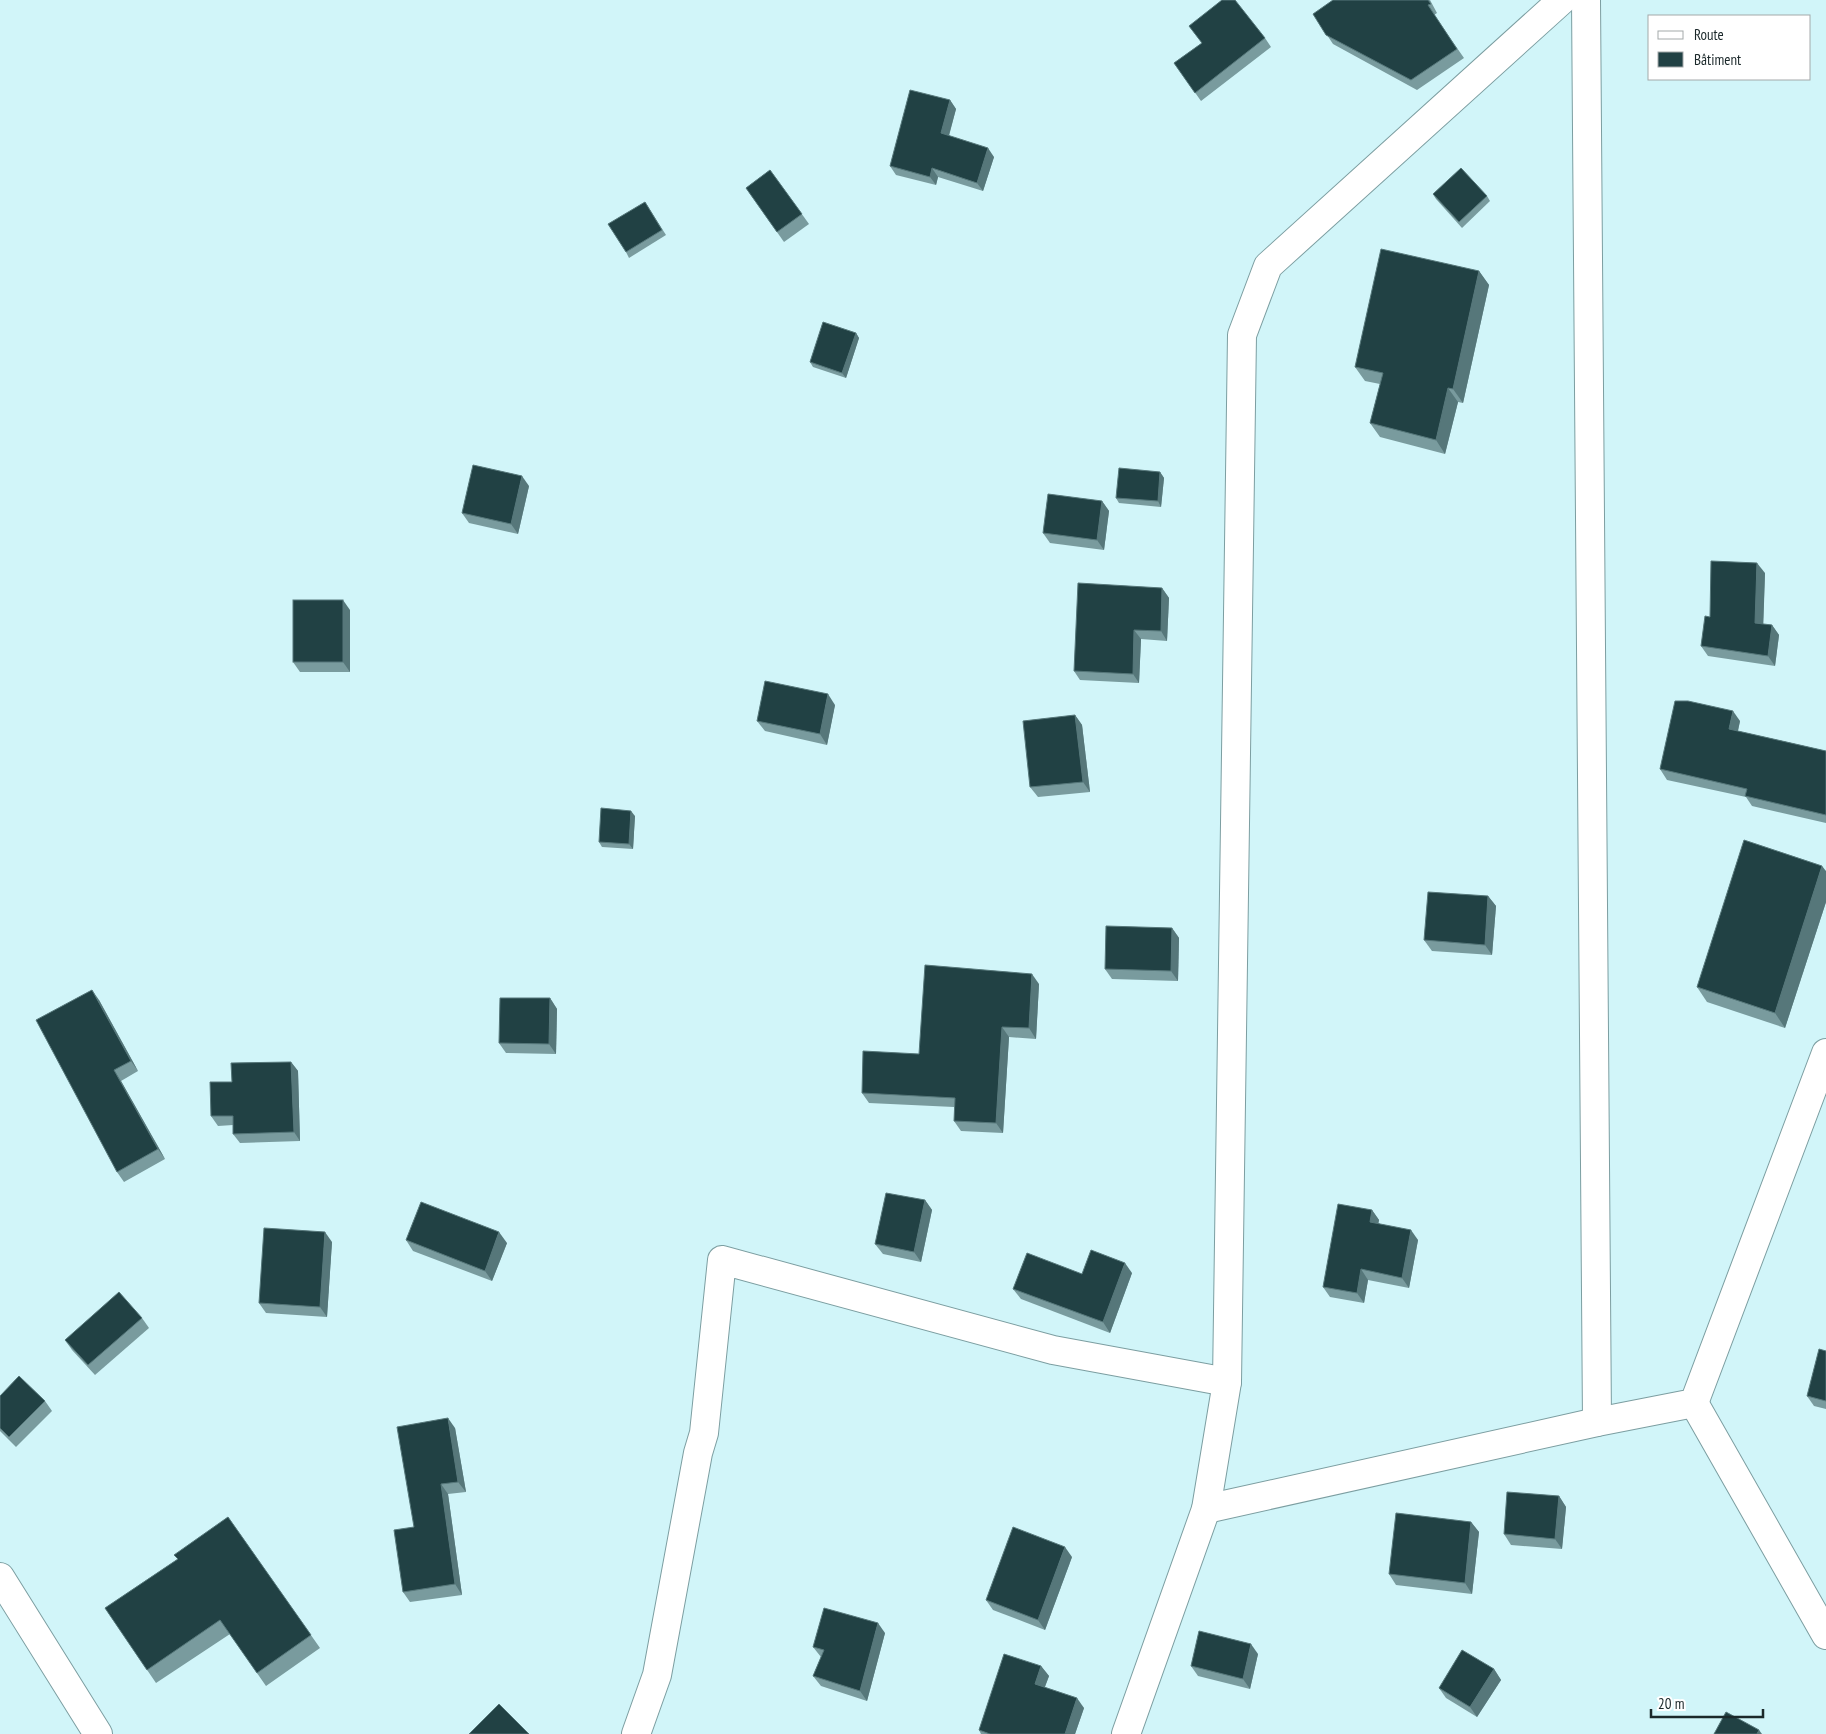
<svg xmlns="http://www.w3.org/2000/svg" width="1826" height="1734" viewBox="0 0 1826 1734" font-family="'PT Sans Narrow',sans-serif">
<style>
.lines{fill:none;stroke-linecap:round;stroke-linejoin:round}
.street-casing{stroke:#7c9ea1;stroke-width:30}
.street{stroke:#fff;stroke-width:28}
.wall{fill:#799b9e}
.shaded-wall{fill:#56777a}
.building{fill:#214144;stroke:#56777a}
</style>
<rect width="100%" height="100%" fill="#d1f5f9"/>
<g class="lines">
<defs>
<g id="street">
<path d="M 1586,0 L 1597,1422"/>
<path d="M 1694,1403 L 1826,1635"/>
<path d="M 1206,1509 L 1597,1422 L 1694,1403 L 1826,1053"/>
<path d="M 0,1577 L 98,1734"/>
<path d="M 636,1734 L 657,1675 L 698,1453 L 704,1433 L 722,1260 L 1053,1350 L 1227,1382"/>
<path d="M 1126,1734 L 1206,1509 L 1227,1382 L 1242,335 L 1268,266 L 1562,0"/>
</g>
</defs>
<!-- street casing -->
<use href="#street" class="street-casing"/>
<!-- street -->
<use href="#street" class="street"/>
</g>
<!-- wall -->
<g class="wall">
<path d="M 1430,0 L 1437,13 L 1434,15 L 1464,58 L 1417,90 L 1333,44 L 1313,14 Z"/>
<path d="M 1189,26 L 1265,38 L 1271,47 L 1201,101 L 1174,63 L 1202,43 Z"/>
<path d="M 950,100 L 956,109 L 949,136 L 994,157 L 983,191 L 938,177 L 936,185 L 896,175 L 890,166 Z"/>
<path d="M 770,170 L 809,224 L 784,242 L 746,188 Z"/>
<path d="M 1433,194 L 1487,196 L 1490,201 L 1462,228 L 1436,199 Z"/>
<path d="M 645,202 L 666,235 L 629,258 L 626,252 Z"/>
<path d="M 1479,271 L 1489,285 L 1463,403 L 1458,402 L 1445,454 L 1380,437 L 1370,423 L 1380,384 L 1365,381 L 1355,367 Z"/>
<path d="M 856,333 L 859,338 L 846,378 L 813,367 L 810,362 Z"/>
<path d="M 1160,472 L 1164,478 L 1161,507 L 1119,503 L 1116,498 Z"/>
<path d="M 529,486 L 518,534 L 469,523 L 462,513 Z"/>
<path d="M 1102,501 L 1109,511 L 1104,550 L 1050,543 L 1043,533 Z"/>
<path d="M 1765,573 L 1763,624 L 1772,625 L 1779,635 L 1775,666 L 1708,656 L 1701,646 L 1710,617 Z"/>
<path d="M 1162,588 L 1169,598 L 1167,641 L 1141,639 L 1139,683 L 1080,680 L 1074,671 Z"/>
<path d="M 350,610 L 350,672 L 300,672 L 293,662 Z"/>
<path d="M 835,705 L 827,745 L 765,731 L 757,721 Z"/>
<path d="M 1075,715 L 1082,725 L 1090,792 L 1038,797 L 1030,787 Z"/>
<path d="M 1740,721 L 1738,731 L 1826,751 L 1826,823 L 1752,806 L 1746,797 L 1667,780 L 1660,769 Z"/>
<path d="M 635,816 L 633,849 L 602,847 L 599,842 Z"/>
<path d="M 1826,871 L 1826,902 L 1785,1028 L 1707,1002 L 1697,987 Z"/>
<path d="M 1488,896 L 1496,906 L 1492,955 L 1432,951 L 1424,940 Z"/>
<path d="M 1172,928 L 1179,938 L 1178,981 L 1112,979 L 1105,969 Z"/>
<path d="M 1039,984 L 1036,1039 L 1009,1037 L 1003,1133 L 961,1131 L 954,1121 L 954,1107 L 869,1103 L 862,1093 L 919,1054 Z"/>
<path d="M 550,998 L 557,1009 L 556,1054 L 506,1053 L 499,1043 Z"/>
<path d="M 99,1000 L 138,1071 L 121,1081 L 165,1159 L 124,1182 L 117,1172 Z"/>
<path d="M 291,1062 L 298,1071 L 300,1141 L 240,1143 L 233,1134 L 233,1125 L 218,1126 L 211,1116 Z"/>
<path d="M 925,1200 L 932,1210 L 921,1262 L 883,1254 L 875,1244 Z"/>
<path d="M 1372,1210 L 1379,1220 L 1378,1223 L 1418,1240 L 1409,1288 L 1368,1280 L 1364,1303 L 1330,1297 L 1323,1287 Z"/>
<path d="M 406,1240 L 507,1243 L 492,1281 L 413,1251 Z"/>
<path d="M 332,1242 L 327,1317 L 266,1313 L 259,1303 Z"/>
<path d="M 1132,1273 L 1110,1333 L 1021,1299 L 1013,1289 L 1082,1274 Z"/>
<path d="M 142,1318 L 149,1328 L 95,1375 L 72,1350 L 65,1340 Z"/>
<path d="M 1826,1351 L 1826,1409 L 1814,1406 L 1807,1396 Z"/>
<path d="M 0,1396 L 45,1401 L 52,1411 L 16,1447 L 0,1431 Z"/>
<path d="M 455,1428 L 466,1492 L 448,1494 L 462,1595 L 410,1602 L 403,1592 Z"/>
<path d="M 1559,1496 L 1566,1507 L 1562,1549 L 1511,1545 L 1504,1534 Z"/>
<path d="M 228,1517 L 320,1648 L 266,1686 L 230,1634 L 156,1683 L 105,1608 L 178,1559 Z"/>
<path d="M 1471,1522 L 1479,1532 L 1472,1594 L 1396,1585 L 1389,1574 Z"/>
<path d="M 1072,1557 L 1045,1630 L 993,1610 L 986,1600 Z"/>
<path d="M 885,1633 L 867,1701 L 821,1686 L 813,1676 L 821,1657 L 813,1647 Z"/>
<path d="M 1258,1654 L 1250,1689 L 1198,1676 L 1191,1666 Z"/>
<path d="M 1041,1666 L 1049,1676 L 1045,1687 L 1084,1708 L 1075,1734 L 981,1734 L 979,1730 Z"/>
<path d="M 1494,1669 L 1501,1680 L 1477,1717 L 1446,1698 L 1439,1688 Z"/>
</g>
<!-- shaded-wall -->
<g class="shaded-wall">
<path d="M 950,100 L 956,109 L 947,142 L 941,133 Z"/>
<path d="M 988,148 L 994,157 L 983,191 L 977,183 Z"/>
<path d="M 932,168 L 938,177 L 936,185 L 930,177 Z"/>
<path d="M 1479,271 L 1489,285 L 1463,403 L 1453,389 Z"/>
<path d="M 856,333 L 859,338 L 846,378 L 842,373 Z"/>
<path d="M 1448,388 L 1458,402 L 1445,454 L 1436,440 Z"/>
<path d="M 1160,472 L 1164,478 L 1161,507 L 1158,501 Z"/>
<path d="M 522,476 L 529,486 L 518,534 L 511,524 Z"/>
<path d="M 1102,501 L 1109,511 L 1104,550 L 1097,540 Z"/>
<path d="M 1757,563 L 1765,573 L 1763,633 L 1755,623 Z"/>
<path d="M 1162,588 L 1169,598 L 1167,641 L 1161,631 Z"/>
<path d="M 343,600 L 350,610 L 350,672 L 343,662 Z"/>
<path d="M 1772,625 L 1779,635 L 1775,666 L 1768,656 Z"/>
<path d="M 1134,630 L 1141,639 L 1139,683 L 1133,674 Z"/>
<path d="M 828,694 L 835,705 L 827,745 L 820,734 Z"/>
<path d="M 1733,711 L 1740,721 L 1736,739 L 1729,729 Z"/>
<path d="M 1075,715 L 1082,725 L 1090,792 L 1083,782 Z"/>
<path d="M 631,811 L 635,816 L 633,849 L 629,844 Z"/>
<path d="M 1822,866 L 1826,871 L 1826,902 L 1785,1028 L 1775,1013 Z"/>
<path d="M 1488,896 L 1496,906 L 1492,955 L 1485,945 Z"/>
<path d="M 1172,928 L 1179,938 L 1178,981 L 1171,971 Z"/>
<path d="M 1032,974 L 1039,984 L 1036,1039 L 1029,1028 Z"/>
<path d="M 92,990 L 99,1000 L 138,1071 L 131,1061 Z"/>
<path d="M 550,998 L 557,1009 L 556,1054 L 549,1044 Z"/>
<path d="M 1002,1027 L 1009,1037 L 1003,1133 L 996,1123 Z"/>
<path d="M 291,1062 L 298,1071 L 300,1141 L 294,1132 Z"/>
<path d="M 114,1070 L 121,1081 L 165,1159 L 158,1149 Z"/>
<path d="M 925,1200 L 932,1210 L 921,1262 L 914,1252 Z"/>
<path d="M 1372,1210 L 1379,1220 L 1377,1232 L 1370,1222 Z"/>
<path d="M 1411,1230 L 1418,1240 L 1409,1288 L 1402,1278 Z"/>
<path d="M 325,1232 L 332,1242 L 327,1317 L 320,1307 Z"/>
<path d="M 499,1232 L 507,1243 L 492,1281 L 485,1271 Z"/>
<path d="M 1125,1263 L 1132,1273 L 1110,1333 L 1103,1322 Z"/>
<path d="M 1361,1269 L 1368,1280 L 1364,1303 L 1357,1293 Z"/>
<path d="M 448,1418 L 455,1428 L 466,1492 L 458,1482 Z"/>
<path d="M 441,1484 L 448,1494 L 462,1595 L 455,1584 Z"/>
<path d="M 1559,1496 L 1566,1507 L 1562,1549 L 1555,1539 Z"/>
<path d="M 1471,1522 L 1479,1532 L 1472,1594 L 1465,1583 Z"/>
<path d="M 1065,1547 L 1072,1557 L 1045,1630 L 1038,1620 Z"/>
<path d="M 878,1623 L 885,1633 L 867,1701 L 860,1691 Z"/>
<path d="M 1251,1644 L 1258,1654 L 1250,1689 L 1243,1679 Z"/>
<path d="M 1041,1666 L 1049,1676 L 1042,1694 L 1035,1684 Z"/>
<path d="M 1494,1669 L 1501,1680 L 1477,1717 L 1470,1707 Z"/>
<path d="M 1077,1698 L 1084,1708 L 1075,1734 L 1065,1734 Z"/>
<path d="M 1759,1730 L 1762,1734 L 1757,1734 Z"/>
</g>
<!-- building -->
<g class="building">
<path d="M 1222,0 L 1235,0 L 1265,38 L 1195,93 L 1174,63 L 1202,43 L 1189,26 Z"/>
<path d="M 1333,0 L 1428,0 L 1431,4 L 1428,5 L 1457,49 L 1411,80 L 1326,35 L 1313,14 Z"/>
<path d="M 910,90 L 950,100 L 941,133 L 988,148 L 977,183 L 932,168 L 930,177 L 890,166 Z"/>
<path d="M 1461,168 L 1487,196 L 1459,222 L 1433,194 Z"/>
<path d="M 770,170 L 802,214 L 777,232 L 746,188 Z"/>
<path d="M 645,202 L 662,230 L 626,252 L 608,224 Z"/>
<path d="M 1381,249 L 1479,271 L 1453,389 L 1448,388 L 1436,440 L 1370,423 L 1383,373 L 1355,367 Z"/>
<path d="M 823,322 L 856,333 L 842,373 L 810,362 Z"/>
<path d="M 473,465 L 522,476 L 511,524 L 462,513 Z"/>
<path d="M 1119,468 L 1160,472 L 1158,501 L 1116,498 Z"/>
<path d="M 1048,494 L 1102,501 L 1097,540 L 1043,533 Z"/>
<path d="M 1711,561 L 1757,563 L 1755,623 L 1772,625 L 1768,656 L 1701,646 L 1705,616 L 1710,617 Z"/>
<path d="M 1078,583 L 1162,588 L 1161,631 L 1134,630 L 1133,674 L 1074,671 Z"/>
<rect x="293" y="600" width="50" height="62"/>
<path d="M 765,681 L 828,694 L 820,734 L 757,721 Z"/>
<path d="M 1675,701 L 1688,701 L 1733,711 L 1729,729 L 1826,751 L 1826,815 L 1745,796 L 1747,789 L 1660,769 Z"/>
<path d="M 1075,715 L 1083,782 L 1030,787 L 1023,721 Z"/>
<path d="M 601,808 L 631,811 L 629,844 L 599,842 Z"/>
<path d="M 1744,840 L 1822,866 L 1775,1013 L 1697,987 Z"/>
<path d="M 1428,892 L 1488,896 L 1485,945 L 1424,940 Z"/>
<path d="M 1106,926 L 1172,928 L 1171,971 L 1105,969 Z"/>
<path d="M 925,965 L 1032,974 L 1029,1028 L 1002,1027 L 996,1123 L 954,1121 L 955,1098 L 862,1093 L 863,1051 L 919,1054 Z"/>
<path d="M 92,990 L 131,1061 L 114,1070 L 158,1149 L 117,1172 L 36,1020 Z"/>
<path d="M 500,998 L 550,998 L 549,1044 L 499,1043 Z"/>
<path d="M 291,1062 L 294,1132 L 233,1134 L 233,1116 L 211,1116 L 210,1082 L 232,1082 L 231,1063 Z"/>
<path d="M 886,1193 L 925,1200 L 914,1252 L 875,1244 Z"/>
<path d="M 421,1202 L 499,1232 L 485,1271 L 406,1240 Z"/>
<path d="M 1338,1204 L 1372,1210 L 1370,1222 L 1411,1230 L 1402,1278 L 1361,1269 L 1357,1293 L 1323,1287 Z"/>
<path d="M 264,1228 L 325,1232 L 320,1307 L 259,1303 Z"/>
<path d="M 1091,1250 L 1125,1263 L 1103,1322 L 1013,1289 L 1027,1253 L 1082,1274 Z"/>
<path d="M 119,1292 L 142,1318 L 88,1365 L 65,1340 Z"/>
<path d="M 1819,1349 L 1826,1351 L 1826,1401 L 1807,1396 Z"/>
<path d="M 19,1376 L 45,1401 L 9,1437 L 0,1428 L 0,1396 Z"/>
<path d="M 448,1418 L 458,1482 L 441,1484 L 455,1584 L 403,1592 L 394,1530 L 414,1527 L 397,1427 Z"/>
<path d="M 1507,1492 L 1559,1496 L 1555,1539 L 1504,1534 Z"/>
<path d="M 1396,1513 L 1471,1522 L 1465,1583 L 1389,1574 Z"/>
<path d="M 228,1517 L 311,1635 L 257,1673 L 220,1620 L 147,1670 L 105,1608 L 178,1559 L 174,1555 Z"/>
<path d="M 1013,1527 L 1065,1547 L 1038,1620 L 986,1600 Z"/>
<path d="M 824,1608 L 878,1623 L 860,1691 L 813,1676 L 824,1650 L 813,1647 Z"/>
<path d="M 1199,1631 L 1251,1644 L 1243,1679 L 1191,1666 Z"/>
<path d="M 1462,1650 L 1494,1669 L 1470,1707 L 1439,1688 Z"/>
<path d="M 1004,1654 L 1041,1666 L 1035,1684 L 1077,1698 L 1065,1734 L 990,1734 L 979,1730 Z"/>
<path d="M 499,1704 L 529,1734 L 469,1734 Z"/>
<path d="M 1726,1712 L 1759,1730 L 1757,1734 L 1714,1734 Z"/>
</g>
<!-- legend -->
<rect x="1648" y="15" width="162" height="65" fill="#ffffff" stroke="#a4a9aa"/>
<rect x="1658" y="31" width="25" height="8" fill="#ffffff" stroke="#a4a9aa"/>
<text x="1694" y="40" font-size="15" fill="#1b282a">Route</text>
<rect x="1658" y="52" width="25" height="15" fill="#214144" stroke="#a4a9aa"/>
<text x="1694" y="65" font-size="15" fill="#1b282a">Bâtiment</text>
<!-- scale -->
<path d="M1651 1709v8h112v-8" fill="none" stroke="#1b282a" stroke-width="2.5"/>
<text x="1658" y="1709" font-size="15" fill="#1b282a" stroke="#ffffff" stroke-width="4" paint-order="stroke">20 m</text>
</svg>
